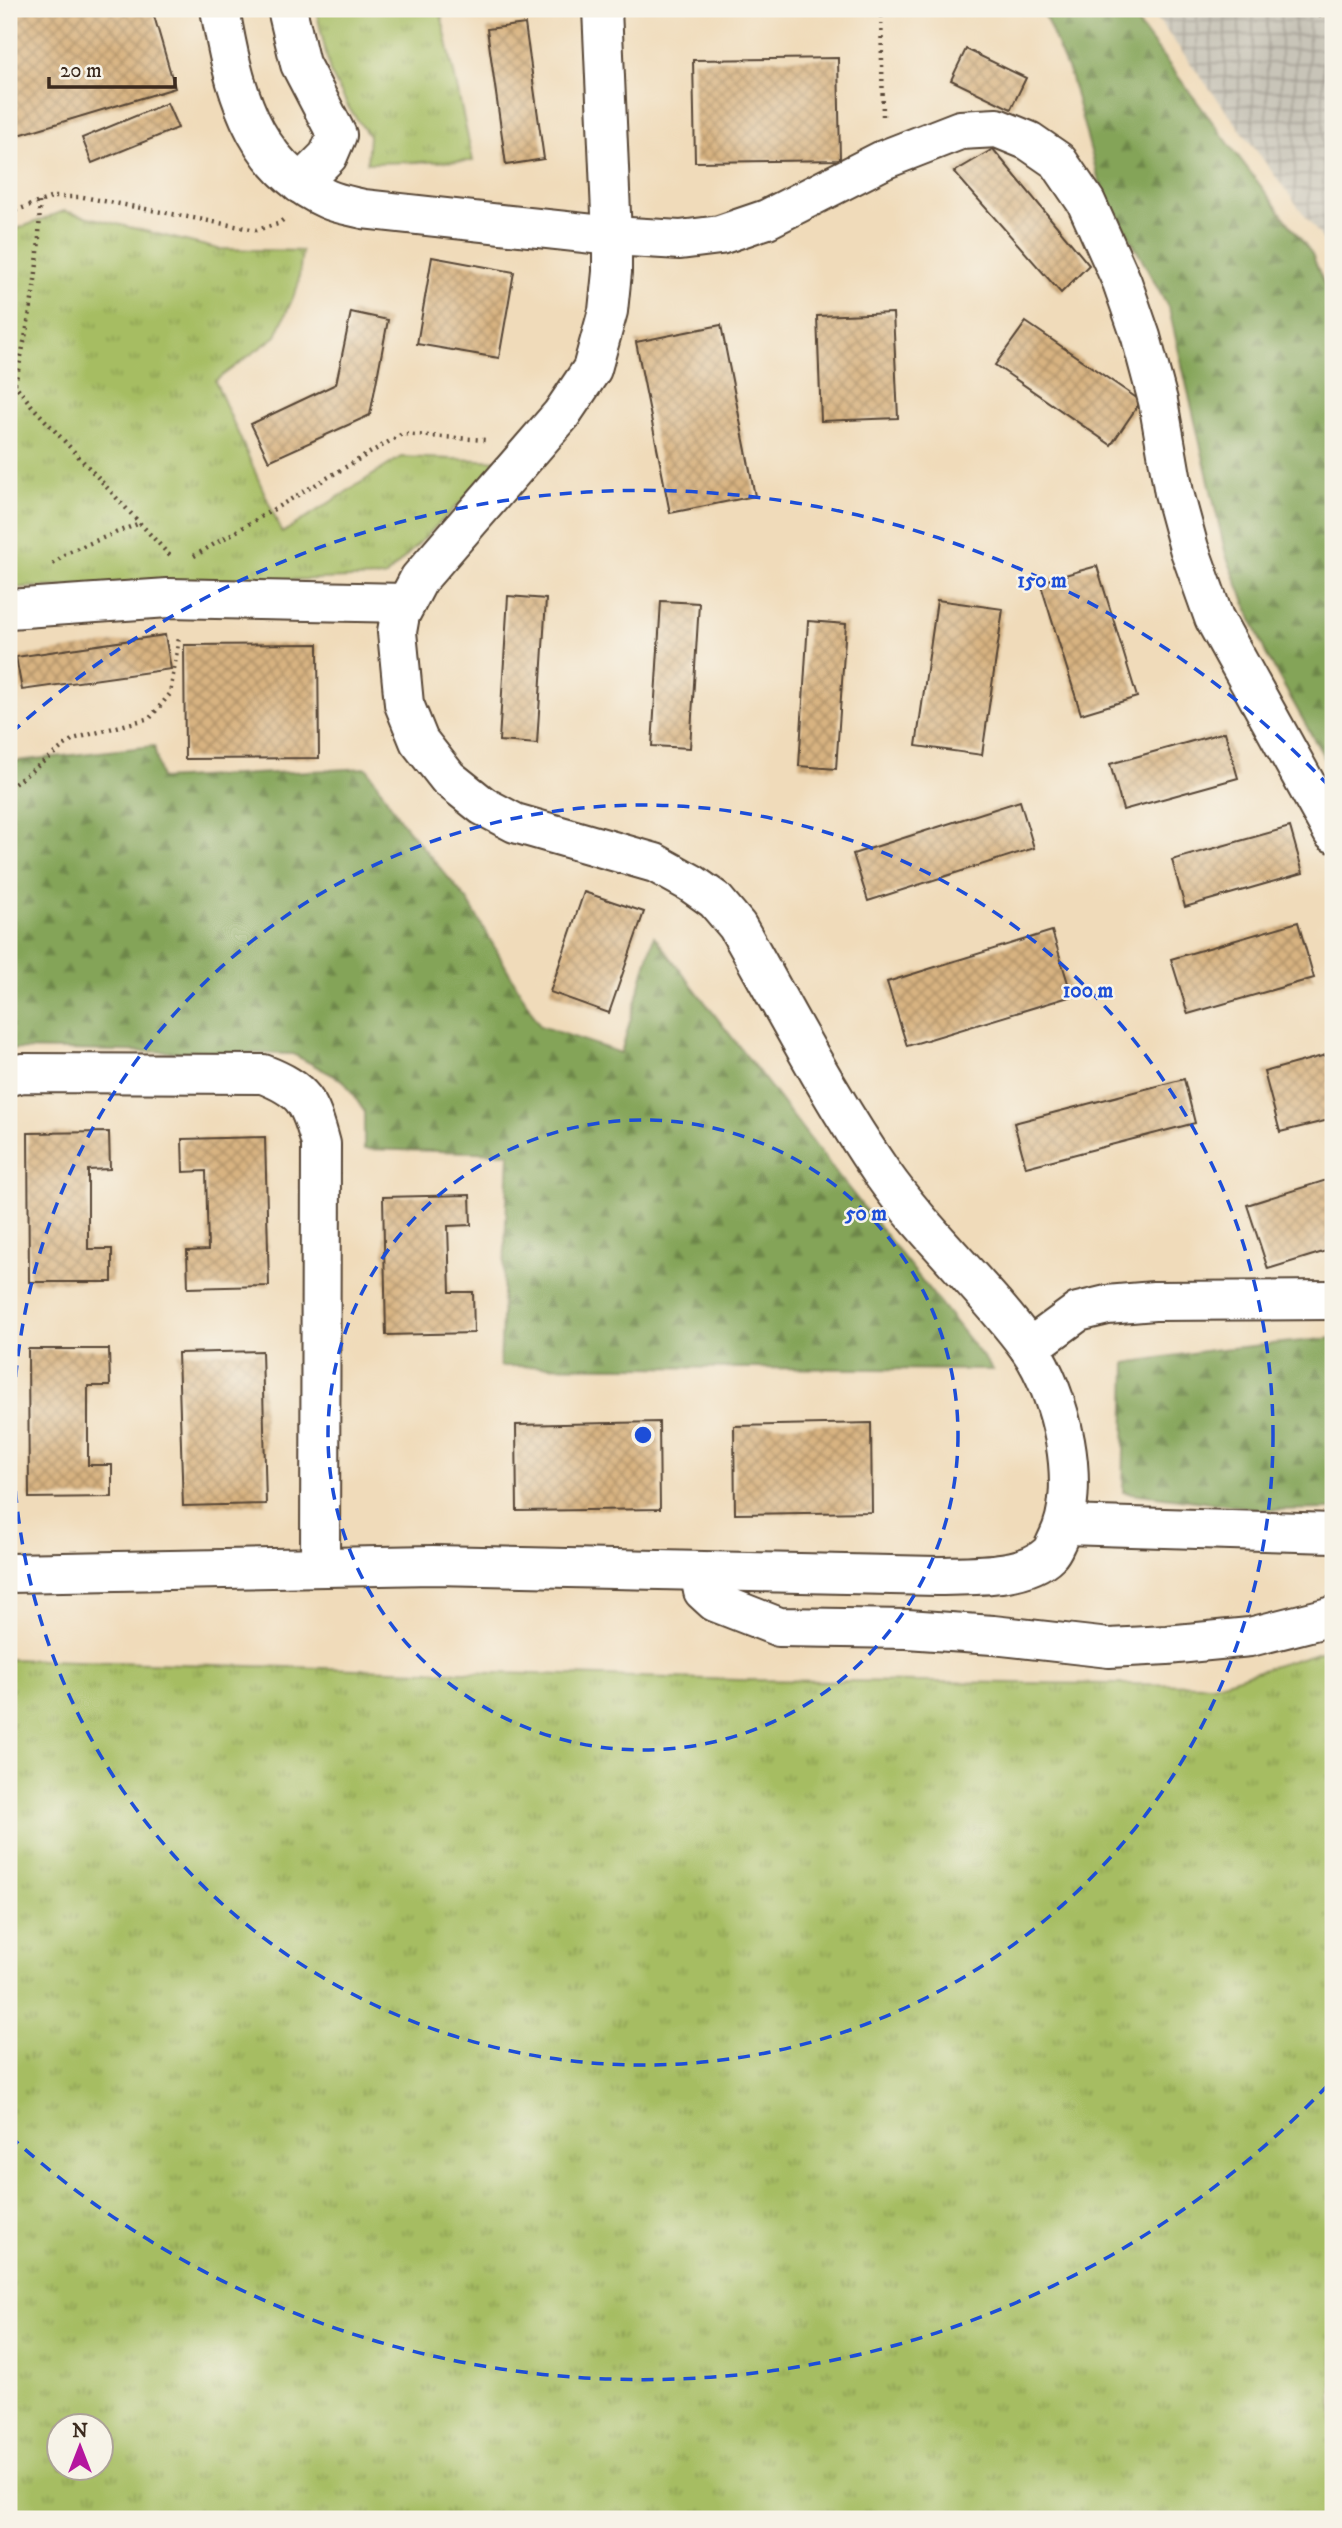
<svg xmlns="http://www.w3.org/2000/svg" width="1342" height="2528" viewBox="0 0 1342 2528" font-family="'IM FELL DW Pica',serif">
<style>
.industrial{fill:url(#industrial-grid)}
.grass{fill:url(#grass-tufts);stroke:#707440;stroke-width:2;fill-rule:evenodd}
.forest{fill:url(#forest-firs);stroke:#60673b;stroke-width:2}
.building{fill:url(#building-cross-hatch)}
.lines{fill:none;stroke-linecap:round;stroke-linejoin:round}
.minor-casing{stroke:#564535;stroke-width:42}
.path{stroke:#564535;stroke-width:4.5;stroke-dasharray:2 5;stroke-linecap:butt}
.minor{stroke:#fff;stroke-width:38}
.ring{fill:none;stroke:#1d4ed8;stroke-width:3.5;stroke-dasharray:12 9}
.centre{fill:#1d4ed8;stroke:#f7f3e8;stroke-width:3.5}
.ring-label{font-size:21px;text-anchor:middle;font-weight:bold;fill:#1d4ed8;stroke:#f7f3e8;stroke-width:5;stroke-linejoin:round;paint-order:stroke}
</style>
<defs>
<pattern id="industrial-grid" width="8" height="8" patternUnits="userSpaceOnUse" patternTransform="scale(1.75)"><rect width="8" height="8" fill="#c8c4b8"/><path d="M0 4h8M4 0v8" fill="none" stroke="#a49f95"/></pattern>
<pattern id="grass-tufts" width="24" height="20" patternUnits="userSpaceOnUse" patternTransform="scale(1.75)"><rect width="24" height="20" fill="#a6bd62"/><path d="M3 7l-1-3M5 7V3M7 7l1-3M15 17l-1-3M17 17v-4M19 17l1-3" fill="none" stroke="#889a50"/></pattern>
<pattern id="forest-firs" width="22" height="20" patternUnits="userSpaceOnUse" patternTransform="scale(1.75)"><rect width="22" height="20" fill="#84a458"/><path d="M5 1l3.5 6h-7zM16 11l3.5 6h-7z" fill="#6d8648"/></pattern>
<pattern id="building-cross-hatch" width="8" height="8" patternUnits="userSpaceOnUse" patternTransform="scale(1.75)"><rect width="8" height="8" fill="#d8b381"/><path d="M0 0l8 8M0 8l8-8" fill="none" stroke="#b09269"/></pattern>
</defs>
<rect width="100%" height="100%" fill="#f7f3e8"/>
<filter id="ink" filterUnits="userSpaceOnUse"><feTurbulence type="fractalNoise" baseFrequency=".0143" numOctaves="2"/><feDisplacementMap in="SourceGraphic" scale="14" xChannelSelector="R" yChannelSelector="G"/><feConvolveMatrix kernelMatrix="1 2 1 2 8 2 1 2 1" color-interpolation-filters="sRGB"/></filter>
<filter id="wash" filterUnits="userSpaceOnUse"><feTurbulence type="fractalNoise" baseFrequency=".00686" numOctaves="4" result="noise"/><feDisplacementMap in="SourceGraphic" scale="28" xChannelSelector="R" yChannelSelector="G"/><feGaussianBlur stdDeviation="1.57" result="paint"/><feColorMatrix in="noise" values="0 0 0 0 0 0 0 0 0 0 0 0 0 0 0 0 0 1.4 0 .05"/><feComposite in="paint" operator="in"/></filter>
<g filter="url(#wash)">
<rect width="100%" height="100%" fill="#f0dbba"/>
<!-- industrial -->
<path class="industrial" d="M 1150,9 L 1333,9 L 1333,259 L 1327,245 Z"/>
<!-- grass -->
<g class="grass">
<path d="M 316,9 L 440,9 L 473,161 L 367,163 L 369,136 L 349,108 L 330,72 Z"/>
<path d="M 64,211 L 218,249 L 302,251 L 298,286 L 276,336 L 215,381 L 282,533 L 401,457 L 502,461 L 385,577 L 9,588 L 9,232 Z"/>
<path d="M 1333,1648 L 1333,2519 L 9,2519 L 9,1659 L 740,1680 L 1213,1685 ZM 60,2426 L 102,2426 L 102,2468 L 60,2468 Z"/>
</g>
<!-- forest -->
<g class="forest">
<path d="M 1042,9 L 1127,9 L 1312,254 L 1333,307 L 1333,773 L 1266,654 L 1226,555 L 1169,309 L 1099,181 L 1071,78 Z"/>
<path d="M 154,746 L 161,779 L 367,768 L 403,824 L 468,901 L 540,1026 L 621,1053 L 654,936 L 834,1170 L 993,1370 L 500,1366 L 509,1153 L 364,1149 L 364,1111 L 344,1081 L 293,1054 L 9,1049 L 9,762 Z"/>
<path d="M 1333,1338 L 1333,1509 L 1269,1510 L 1123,1492 L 1126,1363 L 1211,1350 Z"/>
</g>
<g id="blocks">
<!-- building -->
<g class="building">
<path d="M 13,9 L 152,9 L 175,88 L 9,138 L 9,10 Z"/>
<path d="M 1314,9 L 1333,9 L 1320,17 Z"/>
<path d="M 525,24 L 544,159 L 506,165 L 487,29 Z"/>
<path d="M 966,49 L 1026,78 L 1011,109 L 951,80 Z"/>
<path d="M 838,58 L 840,160 L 695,162 L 693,60 Z"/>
<path d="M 167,103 L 178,128 L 92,163 L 82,138 Z"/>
<path d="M 993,149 L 1089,265 L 1061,293 L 954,172 Z"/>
<path d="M 432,257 L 514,272 L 499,358 L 417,344 Z"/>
<path d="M 351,312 L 388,320 L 370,415 L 269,461 L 251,424 L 336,384 Z"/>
<path d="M 893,313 L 898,418 L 821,421 L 817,316 Z"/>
<path d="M 1026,322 L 1141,401 L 1111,445 L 995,365 Z"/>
<path d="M 721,325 L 755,496 L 670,513 L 636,342 Z"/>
<path d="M 1097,566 L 1137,697 L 1081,714 L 1040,582 Z"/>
<path d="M 508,596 L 546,599 L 537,744 L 499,741 Z"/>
<path d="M 937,600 L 1003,609 L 982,755 L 916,746 Z"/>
<path d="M 661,601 L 699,603 L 690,748 L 652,746 Z"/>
<path d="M 808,621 L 846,624 L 836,769 L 799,766 Z"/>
<path d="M 165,635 L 171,669 L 22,690 L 16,657 Z"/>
<path d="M 318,644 L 319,758 L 185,759 L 184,645 Z"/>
<path d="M 1225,732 L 1238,778 L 1123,810 L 1110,764 Z"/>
<path d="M 1020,801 L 1034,848 L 868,901 L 853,854 Z"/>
<path d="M 1290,827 L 1303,873 L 1185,907 L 1172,860 Z"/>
<path d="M 584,892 L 644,912 L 609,1013 L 550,992 Z"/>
<path d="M 1298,922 L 1314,978 L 1188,1014 L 1171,959 Z"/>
<path d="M 1052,931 L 1072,996 L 907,1046 L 887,982 Z"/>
<path d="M 1333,1053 L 1333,1119 L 1280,1132 L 1264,1072 Z"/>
<path d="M 1184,1079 L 1195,1123 L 1026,1167 L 1014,1123 Z"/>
<path d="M 109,1132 L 110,1169 L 88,1170 L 88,1249 L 112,1249 L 112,1282 L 29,1282 L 28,1133 Z"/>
<path d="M 265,1137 L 269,1286 L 188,1288 L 187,1251 L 208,1250 L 206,1171 L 183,1172 L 182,1139 Z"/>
<path d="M 1333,1178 L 1333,1249 L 1268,1269 L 1247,1205 Z"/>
<path d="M 470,1195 L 471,1225 L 448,1226 L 450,1292 L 473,1292 L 474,1333 L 386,1335 L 383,1197 Z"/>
<path d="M 28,1349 L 109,1349 L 110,1386 L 88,1386 L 88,1465 L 112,1465 L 112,1497 L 29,1498 Z"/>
<path d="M 262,1351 L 266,1504 L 183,1506 L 178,1353 Z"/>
<path d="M 659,1422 L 660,1509 L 517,1511 L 516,1425 Z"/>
<path d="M 871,1423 L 872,1512 L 735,1514 L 734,1426 Z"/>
</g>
</g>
</g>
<g filter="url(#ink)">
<use href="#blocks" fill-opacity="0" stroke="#564535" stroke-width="2"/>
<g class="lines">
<defs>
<g id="minor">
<path d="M 220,9 C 233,83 250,165 327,199 C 338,204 351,206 363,209 L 612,236 L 680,240 L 720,235 L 767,219 L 883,160 L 960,130 L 997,128 L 1029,141 L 1058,161 L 1086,202 L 1122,282 L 1141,337 L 1158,401 L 1174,493 L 1189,548 L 1214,618 L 1333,833"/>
<path d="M 287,9 L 300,64 L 337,135 L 328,156 L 300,184"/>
<path d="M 9,609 L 168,598 L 406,603"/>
<path d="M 9,1076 L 22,1073 L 263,1074 C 304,1090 310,1102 321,1144 L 320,1567"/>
<path d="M 1029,1348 L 1078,1312 L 1107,1305 L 1154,1301 L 1333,1300"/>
<path d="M 1065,1525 L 1333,1533"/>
<path d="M 699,1571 L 703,1591 L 715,1602 L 779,1627 L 907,1629 L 993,1635 L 1109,1648 L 1167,1645 L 1250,1637 L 1333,1616"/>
<path d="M 9,1573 L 433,1565 L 937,1576 C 969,1575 1025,1578 1049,1554 C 1053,1550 1055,1544 1057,1540 C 1084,1488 1061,1394 1029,1348 C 984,1286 926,1236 882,1173 C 828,1095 784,1008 737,926 L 715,900 L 691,883 L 655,863 L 515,823 L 483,806 L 448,778 L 419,741 L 404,704 L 397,632 L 400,615 L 419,579 L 561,415 L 592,369 L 608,311 L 612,272 L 612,236 L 602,9"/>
</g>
</defs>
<!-- minor casing -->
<use href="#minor" class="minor-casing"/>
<!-- path -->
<g class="path">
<path d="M 881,9 L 883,116"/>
<path d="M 9,213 L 53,197 L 83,197 L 256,230 L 278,224 L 283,220"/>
<path d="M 9,377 L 32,406 L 171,557"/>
<path d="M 15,384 C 28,325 42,263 39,202"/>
<path d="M 194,556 L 402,434 L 485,440"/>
<path d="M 53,564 L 68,552 L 140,523"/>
<path d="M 9,788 L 73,739 L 150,718 L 170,694 L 179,638"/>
</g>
<!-- minor -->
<use href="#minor" class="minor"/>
</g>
</g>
<!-- distance rings -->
<g class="ring">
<circle cx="643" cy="1435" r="315"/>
<circle cx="643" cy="1435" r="630"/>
<path d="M1328 2085A944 944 0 0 1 11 2137M11 733A944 944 0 0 1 1328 785"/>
</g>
<circle cx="643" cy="1435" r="10" class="centre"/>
<g class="ring-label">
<text x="1042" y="587">150 m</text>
<text x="1088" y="997">100 m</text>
<text x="866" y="1220">50 m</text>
</g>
<!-- margin -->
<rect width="1342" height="2528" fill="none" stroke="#f7f3e8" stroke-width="35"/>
<!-- north arrow -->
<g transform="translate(80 2447)"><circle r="33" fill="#f7f3e8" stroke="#aca397" stroke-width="2"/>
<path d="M0-5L12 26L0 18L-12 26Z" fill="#b5179e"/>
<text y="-10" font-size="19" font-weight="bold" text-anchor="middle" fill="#3b2a1e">N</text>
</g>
<!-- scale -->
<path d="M49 77v10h126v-10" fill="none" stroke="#3b2a1e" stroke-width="3.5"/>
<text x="60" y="77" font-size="21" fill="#3b2a1e" stroke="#f7f3e8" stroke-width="5" paint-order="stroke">20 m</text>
</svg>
